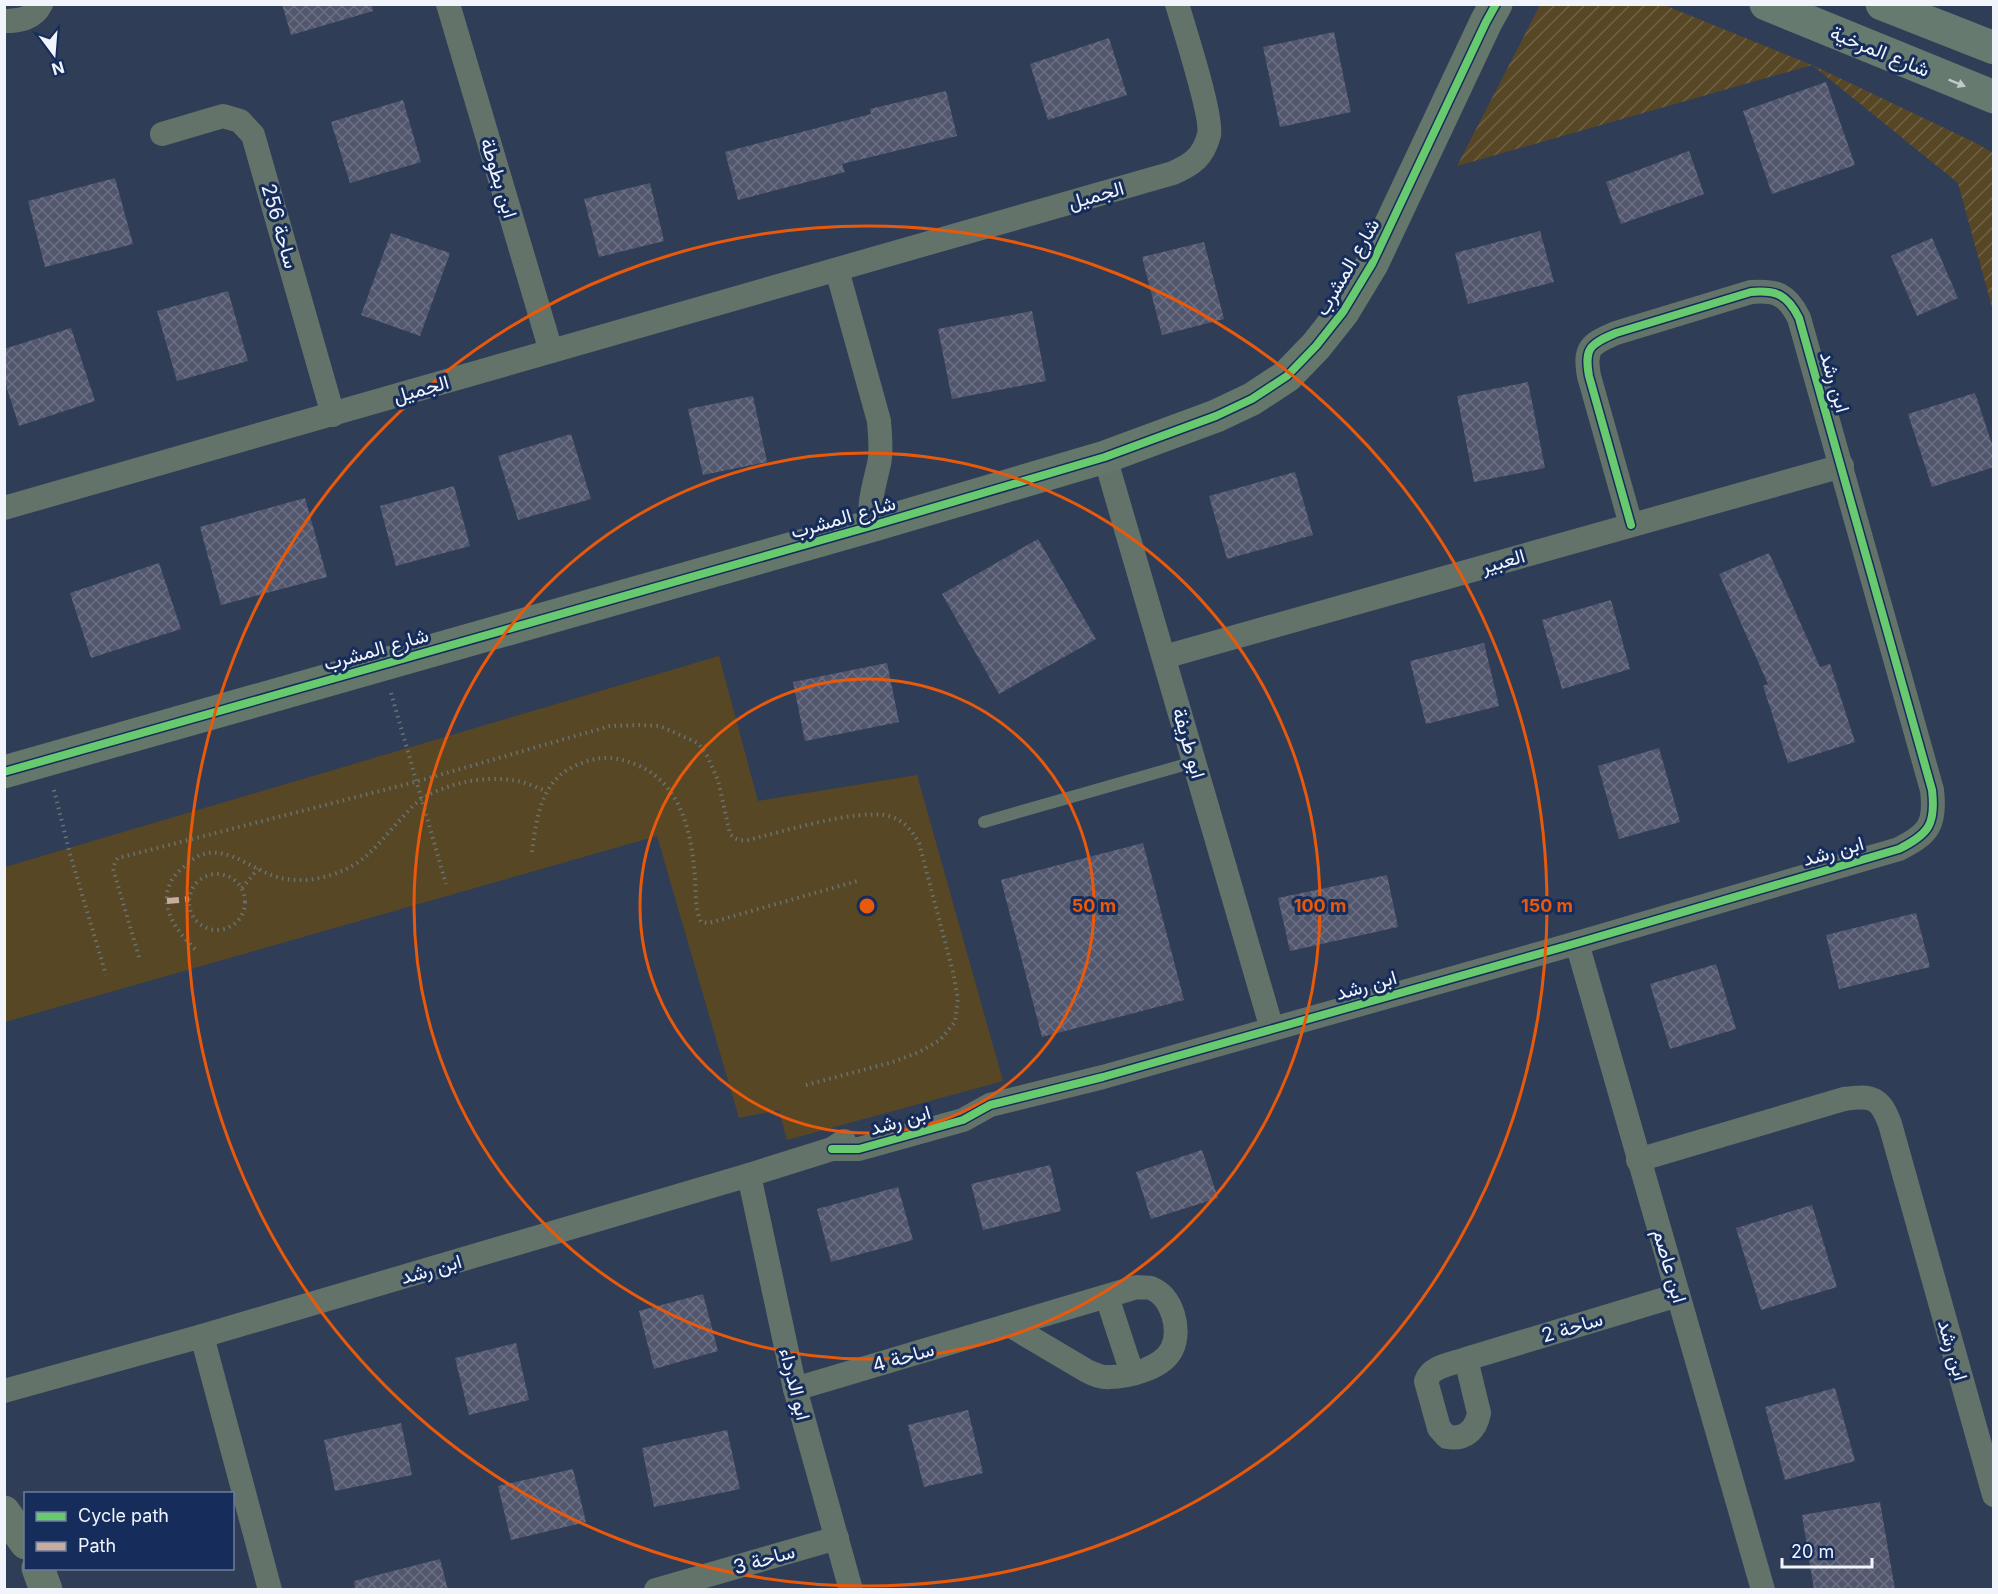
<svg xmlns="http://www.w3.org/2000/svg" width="1998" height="1594" viewBox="0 0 1998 1594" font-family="Inter,Vazirmatn,sans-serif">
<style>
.park{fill:#584725}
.garden{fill:url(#garden-furrows)}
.building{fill:url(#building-cross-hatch)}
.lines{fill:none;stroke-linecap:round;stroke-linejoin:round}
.path{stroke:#677372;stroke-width:4;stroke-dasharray:1.5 4.5;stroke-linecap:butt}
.lane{stroke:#64736a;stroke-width:12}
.street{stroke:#64736a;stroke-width:24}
.secondary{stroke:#65766a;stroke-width:33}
.highway{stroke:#667a70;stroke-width:33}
.quiet{stroke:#c7aca2;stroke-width:6;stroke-dasharray:12 6;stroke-linecap:butt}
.cycleway-casing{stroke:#162d5c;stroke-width:11}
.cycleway{stroke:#67ca6e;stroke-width:8}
.oneway{fill:#c0caca}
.ring{fill:none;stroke:#e8590c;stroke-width:3}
.labels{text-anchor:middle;stroke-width:6;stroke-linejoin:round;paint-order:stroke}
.street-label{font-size:20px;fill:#f1f5fb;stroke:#162d5c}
.centre{fill:#e8590c;stroke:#162d5c;stroke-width:3}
.ring-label{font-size:18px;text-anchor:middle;font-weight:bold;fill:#e8590c;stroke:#162d5c;stroke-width:6;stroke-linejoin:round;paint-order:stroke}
</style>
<defs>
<pattern id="garden-furrows" width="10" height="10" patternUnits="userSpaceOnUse" patternTransform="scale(1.5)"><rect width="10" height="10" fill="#584725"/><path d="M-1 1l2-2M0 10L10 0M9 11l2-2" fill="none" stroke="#706246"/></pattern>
<pattern id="building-cross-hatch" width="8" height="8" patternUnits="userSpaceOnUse" patternTransform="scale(1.5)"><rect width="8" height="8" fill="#52576e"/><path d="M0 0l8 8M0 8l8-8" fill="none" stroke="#6b7084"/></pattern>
</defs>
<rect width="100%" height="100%" fill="#303d57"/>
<!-- park -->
<path class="park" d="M 719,656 L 758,801 L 917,775 L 1003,1081 L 787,1140 L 779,1110 L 739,1118 L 657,836 L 5,1022 L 5,867 Z"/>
<!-- garden -->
<path class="garden" d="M 1540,5 L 1664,5 L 1812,65 L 1976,143 L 1993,153 L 1993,311 L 1958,183 L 1812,65 L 1457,166 Z"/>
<!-- building -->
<g class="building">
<path d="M 282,4 L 372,4 L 373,11 L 291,35 Z"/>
<path d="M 1334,32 L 1351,112 L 1280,127 L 1263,47 Z"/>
<path d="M 1109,38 L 1127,95 L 1048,120 L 1030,64 Z"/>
<path d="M 1826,82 L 1855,165 L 1772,194 L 1743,111 Z"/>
<path d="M 946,91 L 957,136 L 842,164 L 845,172 L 738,200 L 725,152 L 871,114 L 870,109 Z"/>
<path d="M 403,100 L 421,162 L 350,183 L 331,122 Z"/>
<path d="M 1689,151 L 1704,194 L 1621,224 L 1606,182 Z"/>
<path d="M 115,178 L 133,244 L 45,267 L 28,201 Z"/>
<path d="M 650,183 L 664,241 L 599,257 L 584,199 Z"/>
<path d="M 1540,231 L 1554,282 L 1468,304 L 1455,253 Z"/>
<path d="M 391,233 L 450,253 L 420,336 L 361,315 Z"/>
<path d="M 1932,238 L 1958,298 L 1917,316 L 1891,256 Z"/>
<path d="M 1204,242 L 1224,319 L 1162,335 L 1142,257 Z"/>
<path d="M 228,291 L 248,361 L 177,381 L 157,311 Z"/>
<path d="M 1032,311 L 1046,381 L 952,399 L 938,329 Z"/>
<path d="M 71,328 L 95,401 L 19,426 L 4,379 L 4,349 Z"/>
<path d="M 1528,382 L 1545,468 L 1474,482 L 1457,396 Z"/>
<path d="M 1975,393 L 1994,450 L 1994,467 L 1932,487 L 1908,414 Z"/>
<path d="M 753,396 L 767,462 L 703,475 L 688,409 Z"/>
<path d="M 571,434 L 591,499 L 518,520 L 498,456 Z"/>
<path d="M 1295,472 L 1313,535 L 1227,559 L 1209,496 Z"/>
<path d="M 454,486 L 470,546 L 396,566 L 380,506 Z"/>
<path d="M 305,498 L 327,577 L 221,605 L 200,527 Z"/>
<path d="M 1038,539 L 1096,639 L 999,694 L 942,594 Z"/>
<path d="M 1769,553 L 1820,667 L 1830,664 L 1855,742 L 1788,763 L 1763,686 L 1768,684 L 1719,574 Z"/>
<path d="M 159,563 L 181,629 L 91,658 L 70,593 Z"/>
<path d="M 1611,600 L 1630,669 L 1562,689 L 1542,620 Z"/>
<path d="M 1484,643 L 1499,706 L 1426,724 L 1410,661 Z"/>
<path d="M 887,663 L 899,722 L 805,741 L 793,682 Z"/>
<path d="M 1659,748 L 1680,822 L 1619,839 L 1598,766 Z"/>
<path d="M 1143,843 L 1184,1000 L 1042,1037 L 1001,880 Z"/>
<path d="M 1387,875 L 1398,927 L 1290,951 L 1278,898 Z"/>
<path d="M 1916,913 L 1930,967 L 1839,989 L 1826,935 Z"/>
<path d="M 1716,964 L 1736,1029 L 1670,1049 L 1650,984 Z"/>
<path d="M 1202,1150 L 1218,1198 L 1151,1219 L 1136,1172 Z"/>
<path d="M 1050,1165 L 1061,1211 L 983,1230 L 971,1184 Z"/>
<path d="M 898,1187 L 913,1240 L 831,1262 L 817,1209 Z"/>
<path d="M 1812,1205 L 1837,1287 L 1761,1310 L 1736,1228 Z"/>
<path d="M 703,1294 L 718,1351 L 654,1369 L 639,1311 Z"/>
<path d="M 516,1343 L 529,1400 L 469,1415 L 455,1358 Z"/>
<path d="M 1835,1388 L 1855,1461 L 1785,1480 L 1765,1407 Z"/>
<path d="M 968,1410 L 983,1473 L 924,1487 L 908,1425 Z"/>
<path d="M 401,1423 L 412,1475 L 335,1491 L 324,1440 Z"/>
<path d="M 727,1430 L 740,1489 L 654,1507 L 642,1448 Z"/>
<path d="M 573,1469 L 586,1522 L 511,1540 L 498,1486 Z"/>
<path d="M 1880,1502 L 1895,1590 L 1814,1590 L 1802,1515 Z"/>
<path d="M 440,1559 L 448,1590 L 355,1590 L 354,1581 Z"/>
</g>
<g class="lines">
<!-- path -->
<g class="path">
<path d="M 391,693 L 446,884"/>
<path d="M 54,790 L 70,854 L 106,975"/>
<path d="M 532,852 C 537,815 541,777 582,763 C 602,755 619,757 639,766 C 682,785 692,835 695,878 C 696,892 695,909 701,922 L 709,923 L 861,880"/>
<circle cx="217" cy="902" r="28"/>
<path d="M 242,888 L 258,869"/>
<path d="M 195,949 C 179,934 160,910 169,886 C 172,877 179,871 186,865 C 218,834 248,870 281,878 C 298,882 315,880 331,875 C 365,864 374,848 397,823 C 405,815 414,803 423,798 C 449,783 482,776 511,780 C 523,781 535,787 546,791"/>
<path d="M 139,957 L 113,869 L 115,862 L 118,858 L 415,782 L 610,726 L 640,725 L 660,726 L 698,743 L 707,756 L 718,780 L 730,834 C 736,840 740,841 748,840 C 782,832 858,808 889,816 C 904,820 912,831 919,843 L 953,972 L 958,999 L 955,1022 L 940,1040 L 919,1052 L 893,1062 L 806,1085"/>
</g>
<!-- lane -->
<path class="lane" d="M 984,822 L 1194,762"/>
<!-- street -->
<g class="street">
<path d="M 448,4 L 551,351"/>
<path d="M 4,21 C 19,21 34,19 41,4"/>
<path d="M 162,134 L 223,116 L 240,121 L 253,135 L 333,415"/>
<path d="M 837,270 L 879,421 C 880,436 882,450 879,464 C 874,486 868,504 871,526"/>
<path d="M 1105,457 L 1272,1029"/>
<path d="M 4,508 L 1173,173 C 1193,164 1203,157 1209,135 C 1213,117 1184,28 1177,4"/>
<path d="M 1164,657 L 1842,466"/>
<path d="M 1577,943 L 1763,1590"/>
<path d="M 832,1149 L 859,1149 L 963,1120 L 990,1105 L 1103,1077 L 1577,943 L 1899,849 C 1929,834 1936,824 1932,790 L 1799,318 C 1787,294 1776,290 1751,292 L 1616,333 C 1590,344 1584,348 1589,376 L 1631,525"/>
<path d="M 1638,1160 L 1844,1099 C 1872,1095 1880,1097 1890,1124 L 1994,1495"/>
<path d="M 749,1175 L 795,1389 L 851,1590"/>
<path d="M 1107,1297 L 1132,1373"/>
<path d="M 202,1336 L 270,1590"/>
<path d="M 1466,1359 L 1479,1413 C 1476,1430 1465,1440 1447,1437 L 1439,1428 L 1426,1381 C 1431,1366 1452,1364 1466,1359 L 1678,1295"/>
<path d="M 795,1389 L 1137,1287 C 1141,1288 1148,1287 1151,1288 C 1173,1297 1181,1330 1172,1349 C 1163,1368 1129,1377 1109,1377 C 1101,1378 1094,1374 1087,1371 L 1011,1326"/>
<path d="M 4,1391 L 202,1336 L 749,1175 L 832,1149 L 844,1141"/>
<path d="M 656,1590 L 837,1538"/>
</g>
<!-- secondary -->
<g class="secondary">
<path d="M 4,772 L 871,526 L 1105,457 L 1216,416 L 1252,399 L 1287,376 L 1316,346 L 1343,312 L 1372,264 L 1486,22 L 1496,4"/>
<path d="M 4,1512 L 26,1543"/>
<path d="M 38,1568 L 46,1590"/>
</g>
<!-- highway -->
<g class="highway">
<path d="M 1766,4 L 1994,97"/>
<path d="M 1882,4 L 1994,48"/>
</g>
<!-- quiet -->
<path class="quiet" d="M 167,901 L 189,899"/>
<defs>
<g id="cycleway">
<path d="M 4,772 L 871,526 L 1105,457 L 1216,416 L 1252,399 L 1287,376 L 1316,346 L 1343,312 L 1372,264 L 1486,22 L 1496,4"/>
<path d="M 832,1149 L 859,1149 L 963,1120 L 990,1105 L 1103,1077 L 1577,943 L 1899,849 C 1929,834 1936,824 1932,790 L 1799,318 C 1787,294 1776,290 1751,292 L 1616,333 C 1590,344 1584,348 1589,376 L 1631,525"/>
</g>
</defs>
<!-- cycleway casing -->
<use href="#cycleway" class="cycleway-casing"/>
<!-- cycleway -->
<use href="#cycleway" class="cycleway"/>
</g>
<!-- one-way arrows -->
<defs><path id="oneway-solid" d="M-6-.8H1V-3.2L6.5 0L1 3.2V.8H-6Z" transform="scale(1.5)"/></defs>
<use class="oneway" href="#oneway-solid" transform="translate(1957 83) rotate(22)"/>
<!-- distance rings -->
<g class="ring">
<circle cx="867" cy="906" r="227"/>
<circle cx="867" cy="906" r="453"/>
<circle cx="867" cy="906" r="680"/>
</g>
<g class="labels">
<!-- street labels -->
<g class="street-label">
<text transform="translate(1880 51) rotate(22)" y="7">شارع المرخية</text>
<text transform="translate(499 178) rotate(73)" y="7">ابن بطوطة</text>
<text transform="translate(1096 195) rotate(-16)" y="7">الجميل</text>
<text transform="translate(280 226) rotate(74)" y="7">ساحة 256</text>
<text transform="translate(1347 267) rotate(-60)" y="7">شارع المشرب</text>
<text transform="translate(1835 382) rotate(74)" y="7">ابن رشد</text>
<text transform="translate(421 389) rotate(-16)" y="7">الجميل</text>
<text transform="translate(843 517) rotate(-16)" y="7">شارع المشرب</text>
<text transform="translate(1503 561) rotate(-16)" y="7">العبير</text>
<text transform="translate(376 649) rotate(-16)" y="7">شارع المشرب</text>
<text transform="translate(1189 743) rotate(74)" y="7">ابو طريفة</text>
<text transform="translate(1833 851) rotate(-16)" y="7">ابن رشد</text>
<text transform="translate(1366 985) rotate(-16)" y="7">ابن رشد</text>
<text transform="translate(900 1120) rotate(-16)" y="7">ابن رشد</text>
<text transform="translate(1670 1266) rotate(74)" y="7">ابن عاصم</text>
<text transform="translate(431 1269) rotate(-16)" y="7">ابن رشد</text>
<text transform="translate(1572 1327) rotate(-17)" y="7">ساحة 2</text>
<text transform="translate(1953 1350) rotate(74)" y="7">ابن رشد</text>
<text transform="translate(903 1357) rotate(-16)" y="7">ساحة 4</text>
<text transform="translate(795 1384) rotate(76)" y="7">ابو الدرداء</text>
<text transform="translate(764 1559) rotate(-16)" y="7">ساحة 3</text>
</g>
</g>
<circle cx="867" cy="906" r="9" class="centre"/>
<g class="ring-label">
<text x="1094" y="912">50 m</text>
<text x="1320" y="912">100 m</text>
<text x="1547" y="912">150 m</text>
</g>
<!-- border -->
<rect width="1998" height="1594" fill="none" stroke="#f1f5fb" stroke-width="12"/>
<!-- legend -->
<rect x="24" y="1492" width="210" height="78" fill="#162d5c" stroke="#6e7d9c" stroke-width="1.5"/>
<rect x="36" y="1512" width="30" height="9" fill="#67ca6e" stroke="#6e7d9c" stroke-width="1.5"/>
<text x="78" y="1522" font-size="18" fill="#f1f5fb">Cycle path</text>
<rect x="36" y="1542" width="30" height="9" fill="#c7aca2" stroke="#6e7d9c" stroke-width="1.5"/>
<text x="78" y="1552" font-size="18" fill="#f1f5fb">Path</text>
<!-- north arrow -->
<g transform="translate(54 54) rotate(164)" stroke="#162d5c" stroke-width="4.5" paint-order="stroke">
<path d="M0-4.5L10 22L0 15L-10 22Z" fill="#f1f5fb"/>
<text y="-9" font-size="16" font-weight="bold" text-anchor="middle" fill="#f1f5fb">N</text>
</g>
<!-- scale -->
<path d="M1782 1558v9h90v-9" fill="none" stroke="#f1f5fb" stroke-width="3"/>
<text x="1791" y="1558" font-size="18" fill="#f1f5fb" stroke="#162d5c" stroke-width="4.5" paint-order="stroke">20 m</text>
</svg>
